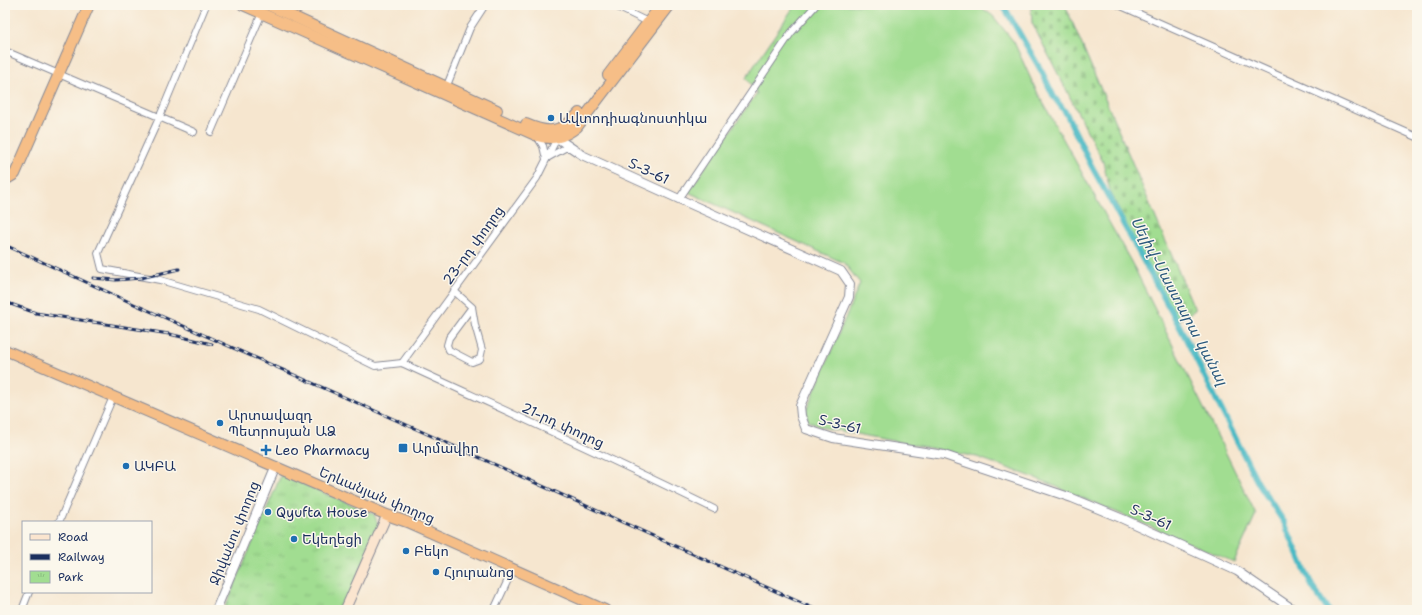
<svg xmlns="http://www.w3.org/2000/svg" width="1422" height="615" viewBox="0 0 1422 615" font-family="'Shantell Sans','Noto Sans Armenian',sans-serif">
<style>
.cemetery{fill:url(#cemetery-stones);stroke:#5e8678}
.park{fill:url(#park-tufts);stroke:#5e8678}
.garden{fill:#a1dd91;stroke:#5e8678}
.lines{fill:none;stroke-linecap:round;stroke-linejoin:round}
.canal{stroke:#4cbac5;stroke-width:6}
.minor-casing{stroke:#888a96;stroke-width:8}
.tertiary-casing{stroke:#888a96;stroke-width:10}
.secondary-casing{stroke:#888a96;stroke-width:11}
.trunk-casing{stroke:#888a96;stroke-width:12}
.minor{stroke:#fff;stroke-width:6}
.tertiary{stroke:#fff;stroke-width:8}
.secondary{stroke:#fbe5cf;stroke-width:9}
.trunk{stroke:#f6be87;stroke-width:10}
.rail-casing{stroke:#1b2f5e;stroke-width:3}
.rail{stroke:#fbf7ec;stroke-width:1.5;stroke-dasharray:4.5;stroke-linecap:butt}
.poi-dot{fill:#1f6fb2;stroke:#fbf7ec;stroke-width:1.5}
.labels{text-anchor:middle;stroke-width:3;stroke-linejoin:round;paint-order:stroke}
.poi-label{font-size:14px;fill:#1b2f5e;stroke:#fbf7ec;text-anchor:start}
.street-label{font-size:14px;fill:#1b2f5e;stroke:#fbf7ec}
.water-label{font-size:15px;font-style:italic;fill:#2a597d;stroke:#fbf7ec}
</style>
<defs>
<pattern id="cemetery-stones" width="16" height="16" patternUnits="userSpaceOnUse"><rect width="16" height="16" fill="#a1dd91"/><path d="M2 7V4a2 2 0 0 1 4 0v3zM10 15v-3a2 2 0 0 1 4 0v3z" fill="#8abe7f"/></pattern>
<pattern id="park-tufts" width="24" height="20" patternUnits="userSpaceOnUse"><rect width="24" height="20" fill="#a1dd91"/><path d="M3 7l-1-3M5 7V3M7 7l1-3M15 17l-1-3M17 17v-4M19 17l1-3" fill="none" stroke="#8abe7f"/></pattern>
</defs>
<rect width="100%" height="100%" fill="#fbf7ec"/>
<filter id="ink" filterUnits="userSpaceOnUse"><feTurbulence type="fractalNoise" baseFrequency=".025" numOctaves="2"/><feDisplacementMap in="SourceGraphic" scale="8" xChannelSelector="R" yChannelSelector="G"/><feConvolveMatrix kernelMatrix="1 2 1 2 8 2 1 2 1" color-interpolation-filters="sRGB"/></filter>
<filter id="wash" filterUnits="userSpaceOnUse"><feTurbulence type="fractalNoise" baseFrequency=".012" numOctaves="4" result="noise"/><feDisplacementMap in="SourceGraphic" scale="16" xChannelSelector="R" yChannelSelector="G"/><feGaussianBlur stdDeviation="0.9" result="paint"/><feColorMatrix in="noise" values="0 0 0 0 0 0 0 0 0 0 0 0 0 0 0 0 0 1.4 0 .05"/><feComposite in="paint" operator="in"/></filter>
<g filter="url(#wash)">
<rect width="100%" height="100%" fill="#f6e6cf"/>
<!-- cemetery -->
<path class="cemetery" d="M 1031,5 L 1065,5 L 1195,310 L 1177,321 L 1111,195 L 1103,162 L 1032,23 Z"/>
<!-- park -->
<path class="park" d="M 281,475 L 374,514 L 379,527 L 343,610 L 224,610 Z"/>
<!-- garden -->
<path class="garden" d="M 795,5 L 978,5 L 993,16 L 1014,42 L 1035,88 L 1135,269 L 1256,514 L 1234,562 L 1038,479 L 977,457 L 820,427 L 808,421 L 806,411 L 860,283 L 844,263 L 688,192 L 757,93 L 746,78 Z"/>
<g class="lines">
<!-- canal -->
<path class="canal" d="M 1003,5 L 1042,72 L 1054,97 L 1066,113 L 1091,165 L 1181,329 L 1258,483 L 1284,522 L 1312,586 L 1328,610"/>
</g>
</g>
<g filter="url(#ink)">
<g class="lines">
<defs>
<g id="minor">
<path d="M 206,5 L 160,116 L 98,253 L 102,269 L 160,280 L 259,309 L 375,366 L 402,363"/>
<path d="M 613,5 L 648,22"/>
<path d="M 1119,5 L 1417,137"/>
<path d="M 5,51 L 194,132"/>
<path d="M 446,88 L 470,28 L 485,5"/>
<path d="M 211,132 L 262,13"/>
<path d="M 536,135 L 543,146 L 546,159"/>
<path d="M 547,158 L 565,148 L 572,148"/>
<path d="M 679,199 L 791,33 L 816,5"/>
<path d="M 454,291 L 472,307 L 475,325 L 482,350 L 480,359 L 472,362 L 449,350 L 447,345 L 449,338 L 472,307"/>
<path d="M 402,363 C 506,411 611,458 714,509"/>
<path d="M 402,363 L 537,178 L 557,138"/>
<path d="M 59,522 L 113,397"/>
<path d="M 22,610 L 29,592"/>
<path d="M 494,610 L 513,569"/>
</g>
<g id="tertiary">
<path d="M 557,138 L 582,155 L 679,199 L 841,271 L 850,284 L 849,297 L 800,406 L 801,416 L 806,429 L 833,438 L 944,455 L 1072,498 L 1123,519 L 1237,571 L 1294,610"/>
<path d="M 216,610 L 276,466"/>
</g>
<path id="secondary" d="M 345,610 L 387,515"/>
<g id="trunk">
<path d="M 243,5 L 535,135 C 552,141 563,138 577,127 L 670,5"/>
<path d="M 268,5 L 497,110"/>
<path d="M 608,75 L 661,5"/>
<path d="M 526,124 C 549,134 562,133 579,113"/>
<path d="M 5,180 L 15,174 L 89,5"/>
<path d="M 5,350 L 387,515 L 407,522 L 605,610"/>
</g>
</defs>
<!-- minor casing -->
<use href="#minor" class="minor-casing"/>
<!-- tertiary casing -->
<use href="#tertiary" class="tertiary-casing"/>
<!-- secondary casing -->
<use href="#secondary" class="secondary-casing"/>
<!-- trunk casing -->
<use href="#trunk" class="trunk-casing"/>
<!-- minor -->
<use href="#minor" class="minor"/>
<!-- tertiary -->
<use href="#tertiary" class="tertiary"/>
<!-- secondary -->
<use href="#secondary" class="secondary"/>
<!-- trunk -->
<use href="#trunk" class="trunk"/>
<defs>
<g id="rail">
<path d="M 5,245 L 134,304 L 416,429 L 817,610"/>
<path d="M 93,278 L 116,280 L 141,278 L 179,269"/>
<path d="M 5,302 L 36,313 L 169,334 L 212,344"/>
</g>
</defs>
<!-- rail casing -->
<use href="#rail" class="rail-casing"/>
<!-- rail -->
<use href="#rail" class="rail"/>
</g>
</g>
<!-- markers -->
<g class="poi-dot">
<circle cx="551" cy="118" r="4"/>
<circle cx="220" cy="423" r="4"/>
<rect x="398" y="443" width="10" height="10" rx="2"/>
<path d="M264 444h4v4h4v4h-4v4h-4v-4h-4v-4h4z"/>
<circle cx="126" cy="466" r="4"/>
<circle cx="268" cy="512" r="4"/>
<circle cx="294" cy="539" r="4"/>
<circle cx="406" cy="551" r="4"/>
<circle cx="436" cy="572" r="4"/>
</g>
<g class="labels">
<!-- poi labels -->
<g class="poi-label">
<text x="559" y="123">Ավտոդիագնոստիկա</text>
<text x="228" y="420">Արտավազդ<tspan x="228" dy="16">Պետրոսյան ԱՁ</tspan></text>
<text x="412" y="453">Արմավիր</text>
<text x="275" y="455">Leo Pharmacy</text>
<text x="134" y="471">ԱԿԲԱ</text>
<text x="276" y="517">Qyufta House</text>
<text x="302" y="544">Եկեղեցի</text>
<text x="414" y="556">Բեկո</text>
<text x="444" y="577">Հյուրանոց</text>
</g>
<!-- street labels -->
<g class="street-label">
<text transform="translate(649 171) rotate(25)" y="5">Տ-3-61</text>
<text transform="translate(473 245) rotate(-54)" y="5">23-րդ փողոց</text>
<text transform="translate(840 424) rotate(13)" y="5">Տ-3-61</text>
<text transform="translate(563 425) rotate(25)" y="5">21-րդ փողոց</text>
<text transform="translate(377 495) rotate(23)" y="5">Երևանյան փողոց</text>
<text transform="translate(1151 517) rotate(24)" y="5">Տ-3-61</text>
<text transform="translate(234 533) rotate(-68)" y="5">Ջիվանու փողոց</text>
</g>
<!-- water labels -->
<g class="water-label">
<text transform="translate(1179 301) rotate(62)" y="5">Սելիվ֊Մաստարա կանալ</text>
</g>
</g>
<!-- margin -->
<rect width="1422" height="615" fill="none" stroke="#fbf7ec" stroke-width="20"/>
<!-- legend -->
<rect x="22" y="521" width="130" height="72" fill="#fbf7ec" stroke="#a1a7b3"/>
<rect x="30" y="534" width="20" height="6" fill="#fbe5cf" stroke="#a1a7b3"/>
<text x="58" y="541" font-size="12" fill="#1b2f5e">Road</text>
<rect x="30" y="554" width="20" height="6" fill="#1b2f5e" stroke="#a1a7b3"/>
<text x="58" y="561" font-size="12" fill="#1b2f5e">Railway</text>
<rect x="30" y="571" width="20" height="12" fill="url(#park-tufts)" stroke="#a1a7b3"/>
<text x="58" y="581" font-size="12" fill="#1b2f5e">Park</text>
</svg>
